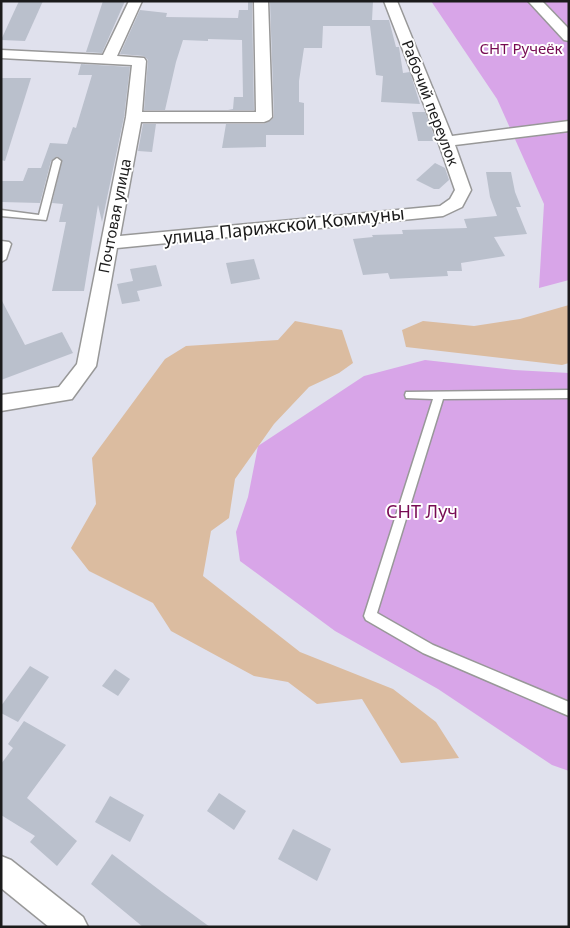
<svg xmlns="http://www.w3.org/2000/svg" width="570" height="928" viewBox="0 0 570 928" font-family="'Noto Sans',sans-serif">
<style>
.grass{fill:#d8a5e8}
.water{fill:#dbbca0}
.building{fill:#bac0cc}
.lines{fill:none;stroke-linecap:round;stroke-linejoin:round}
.lane-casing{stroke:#989898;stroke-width:3}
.street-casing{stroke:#989898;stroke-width:3}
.lane{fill:#fff;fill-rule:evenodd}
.street{fill:#fff;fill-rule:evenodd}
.labels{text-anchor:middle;stroke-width:4;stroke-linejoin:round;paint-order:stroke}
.far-park-label{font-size:15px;fill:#770b53;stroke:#fff}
.far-street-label{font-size:15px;fill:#1b1b1b;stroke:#fff}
.street-label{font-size:18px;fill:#1b1b1b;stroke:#fff}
.park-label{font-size:18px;fill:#770b53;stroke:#fff}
</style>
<rect width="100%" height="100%" fill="#e0e1ed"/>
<!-- grass -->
<g class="grass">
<path d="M 431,1 L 569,1 L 569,280 L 539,288 L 544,204 L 497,99 Z"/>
<path d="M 425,360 L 514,370 L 569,373 L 569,771 L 552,765 L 438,689 L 335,631 L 240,561 L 236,532 L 248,497 L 258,446 L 364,376 Z"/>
</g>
<!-- water -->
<g class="water">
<path d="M 569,305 L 569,363 L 562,365 L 406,347 L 402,330 L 423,321 L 474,326 L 520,319 Z"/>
<path d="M 295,321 L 342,330 L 353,363 L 339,373 L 309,387 L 274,424 L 235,479 L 229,518 L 211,531 L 203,576 L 300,652 L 393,689 L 436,722 L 459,758 L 401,763 L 362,699 L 317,704 L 288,682 L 254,676 L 171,631 L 153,603 L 89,571 L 71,548 L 96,504 L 92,458 L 165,359 L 186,346 L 278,340 Z"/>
</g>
<!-- building -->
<g class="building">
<path d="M 19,1 L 43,1 L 25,41 L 1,40 Z"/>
<path d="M 103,1 L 125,1 L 102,53 L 86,52 Z"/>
<path d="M 373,1 L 372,20 L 389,20 L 396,47 L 399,47 L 403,73 L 410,72 L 420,104 L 381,102 L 383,76 L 376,75 L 370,26 L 323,26 L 322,48 L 304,48 L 299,81 L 299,102 L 304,103 L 304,135 L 266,135 L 266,147 L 222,148 L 226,124 L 264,124 L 270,121 L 274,117 L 270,2 Z"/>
<path d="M 248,2 L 252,2 L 254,110 L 228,110 L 233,109 L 234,97 L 243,97 L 242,40 L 208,39 L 208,41 L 183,40 L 176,62 L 165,110 L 144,110 L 148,60 L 144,56 L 120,54 L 140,10 L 167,13 L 166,17 L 238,18 L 239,10 L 248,10 Z"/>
<path d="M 81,64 L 130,67 L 124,117 L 102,222 L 98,205 L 84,291 L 52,291 L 66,222 L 59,222 L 63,204 L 52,203 L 62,160 L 57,156 L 51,161 L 40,203 L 1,202 L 1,181 L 23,181 L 28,168 L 41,168 L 50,143 L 67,144 L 73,127 L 76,128 L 92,75 L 78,75 Z"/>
<path d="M 1,78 L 31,78 L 5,161 L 1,160 Z"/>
<path d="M 412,112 L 425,112 L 436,141 L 418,141 Z"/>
<path d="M 143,124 L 156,124 L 152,152 L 138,151 Z"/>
<path d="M 435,163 L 445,168 L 449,180 L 439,189 L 434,189 L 416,180 Z"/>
<path d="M 486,172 L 511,172 L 515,192 L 521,207 L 516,207 L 527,234 L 494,237 L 505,256 L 461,263 L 462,271 L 447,271 L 448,276 L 390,279 L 388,273 L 363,275 L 353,239 L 373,237 L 372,235 L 403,234 L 402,230 L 467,228 L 464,219 L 497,216 L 490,197 Z"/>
<path d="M 254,259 L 260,279 L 231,284 L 226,263 Z"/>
<path d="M 156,265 L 162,286 L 137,291 L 140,301 L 122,304 L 117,284 L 133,281 L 130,269 Z"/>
<path d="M 1,299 L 25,345 L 62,332 L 73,353 L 1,380 Z"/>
<path d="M 30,666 L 49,677 L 18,722 L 1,713 L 1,706 Z"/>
<path d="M 115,669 L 130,679 L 118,696 L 102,686 Z"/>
<path d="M 24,721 L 66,745 L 27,798 L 77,841 L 57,866 L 30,842 L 35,836 L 1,815 L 1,764 L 13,748 L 8,744 Z"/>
<path d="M 219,793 L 246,811 L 234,830 L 207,811 Z"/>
<path d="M 110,796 L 144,815 L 130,842 L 95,822 Z"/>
<path d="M 293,829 L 331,849 L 317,881 L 278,859 Z"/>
<path d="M 112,854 L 162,892 L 210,927 L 143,927 L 91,884 Z"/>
</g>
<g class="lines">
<defs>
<g id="lane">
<path d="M 57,158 L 61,161 L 46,220 L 1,216 L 1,210 L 39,215 L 53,161 Z"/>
<path d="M 1,241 L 9,242 L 11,244 L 6,259 L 1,262 Z"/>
<path d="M 569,390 L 569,398 L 443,399 L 377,613 L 433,645 L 569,702 L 569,716 L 423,653 L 366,620 L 364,616 L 433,399 L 406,398 L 405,395 L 406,392 Z"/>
</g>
<g id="street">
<path d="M 129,1 L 142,1 L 117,56 L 144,58 L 146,61 L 142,112 L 256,112 L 254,1 L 268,1 L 272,117 L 269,120 L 264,122 L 141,122 L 120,236 L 440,206 L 450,199 L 455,190 L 438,141 L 384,1 L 397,1 L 452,136 L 569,121 L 569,131 L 455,145 L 471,190 L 462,207 L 443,216 L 117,248 L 96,366 L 72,399 L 1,411 L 1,395 L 59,387 L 77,364 L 126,117 L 132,65 L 1,58 L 1,50 L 103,55 Z"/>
<path d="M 528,1 L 542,1 L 569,29 L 569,41 L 564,40 Z"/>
<path d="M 1,856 L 11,860 L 83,917 L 88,927 L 49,927 L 1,888 Z"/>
</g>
</defs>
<!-- lane casing -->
<use href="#lane" class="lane-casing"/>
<!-- street casing -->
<use href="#street" class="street-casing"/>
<!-- lane -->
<use href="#lane" class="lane"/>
<!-- street -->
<use href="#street" class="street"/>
</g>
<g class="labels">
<!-- far-park labels -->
<g class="far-park-label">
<text x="521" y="54">СНТ Ручеёк</text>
</g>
<!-- far-street labels -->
<g class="far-street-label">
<text transform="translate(430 103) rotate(69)" y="5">Рабочий переулок</text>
<text transform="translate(115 216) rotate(-79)" y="5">Почтовая улица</text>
</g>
<!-- street labels -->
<g class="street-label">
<text transform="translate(284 226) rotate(-6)" y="6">улица Парижской Коммуны</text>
</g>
<!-- park labels -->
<g class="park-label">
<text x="422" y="518">СНТ Луч</text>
</g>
</g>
<!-- border -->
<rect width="570" height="928" fill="none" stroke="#1b1b1b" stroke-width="5"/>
</svg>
